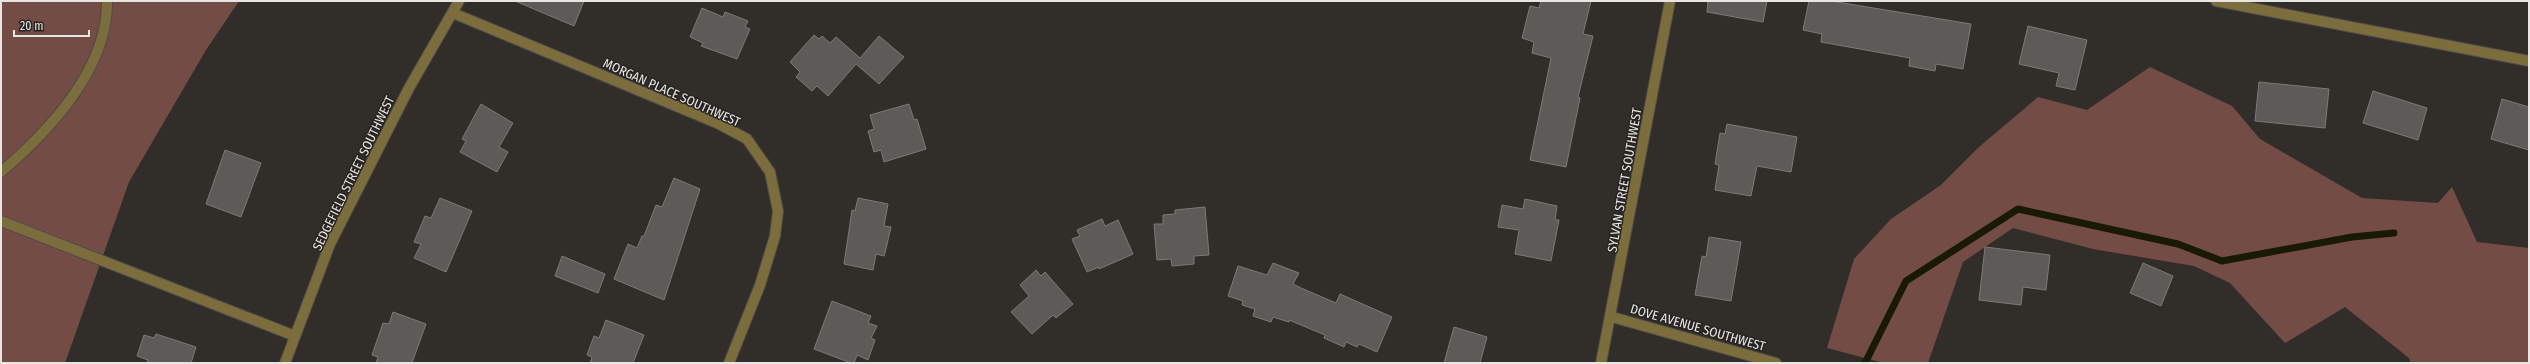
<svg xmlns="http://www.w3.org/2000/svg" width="2530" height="364" viewBox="0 0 2530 364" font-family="'Fira Sans Condensed',sans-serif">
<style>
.green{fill:#744c46}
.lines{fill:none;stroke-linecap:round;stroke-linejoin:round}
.stream{stroke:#181a05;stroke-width:7}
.building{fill:#5e5a57;stroke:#7e7976}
.service-casing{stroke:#4e4b48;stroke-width:12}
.minor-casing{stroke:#4e4b48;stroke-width:12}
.service{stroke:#7c6d3d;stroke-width:10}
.minor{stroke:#7c6d3d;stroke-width:10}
.labels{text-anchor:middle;stroke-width:3;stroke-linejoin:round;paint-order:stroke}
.street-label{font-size:13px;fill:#e8e6e3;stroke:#272421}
</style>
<rect width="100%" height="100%" fill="#312e2a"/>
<!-- green -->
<g class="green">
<path d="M 1,1 L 239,1 L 206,50 L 129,182 L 65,363 L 1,363 Z"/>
<path d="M 2150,67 L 2232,106 L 2260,139 L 2362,198 L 2438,203 L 2452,187 L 2477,242 L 2529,248 L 2529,363 L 2411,363 L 2409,358 L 2345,307 L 2285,343 L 2230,283 L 2194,266 L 2093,249 L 2013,228 L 1963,262 L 1928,363 L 1884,363 L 1827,348 L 1854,259 L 1891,219 L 1941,185 L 1979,147 L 2038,97 L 2087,110 Z"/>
</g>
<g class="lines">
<!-- stream -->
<path class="stream" d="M 1865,363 L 1906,281 L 2018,209 L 2178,244 L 2222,261 L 2352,237 L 2394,233"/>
</g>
<!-- building -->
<g class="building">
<path d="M 515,1 L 584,1 L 574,26 Z"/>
<path d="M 1541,1 L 1591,1 L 1583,34 L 1593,36 L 1578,97 L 1580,98 L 1566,167 L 1530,160 L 1551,58 L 1532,53 L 1534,42 L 1522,38 L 1530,6 L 1539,8 Z"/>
<path d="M 1708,1 L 1767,1 L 1763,22 L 1707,12 Z"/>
<path d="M 1809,1 L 1831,1 L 1971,24 L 1963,69 L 1936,64 L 1935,71 L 1909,66 L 1910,58 L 1821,42 L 1822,34 L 1803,30 Z"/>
<path d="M 702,8 L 723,17 L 725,12 L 748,21 L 745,27 L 750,29 L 737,59 L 701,46 L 703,43 L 690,37 Z"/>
<path d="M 2028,26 L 2087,40 L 2075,90 L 2056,86 L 2059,73 L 2019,64 Z"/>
<path d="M 814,35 L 819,39 L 822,36 L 830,43 L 836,37 L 860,58 L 879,36 L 904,57 L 879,84 L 856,64 L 828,96 L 817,86 L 812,91 L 796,77 L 800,72 L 790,62 Z"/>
<path d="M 2259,82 L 2329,89 L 2325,128 L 2255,121 Z"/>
<path d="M 2373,91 L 2427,108 L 2418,140 L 2363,123 Z"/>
<path d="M 2502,99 L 2529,107 L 2529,150 L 2491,139 Z"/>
<path d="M 481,104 L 513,123 L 499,147 L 508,152 L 497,172 L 460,152 L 466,141 L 462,139 Z"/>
<path d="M 909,104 L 914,120 L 917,119 L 926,149 L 884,162 L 881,150 L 874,152 L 868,131 L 874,129 L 870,115 Z"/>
<path d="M 1727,124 L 1797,137 L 1791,172 L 1757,166 L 1751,196 L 1715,190 L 1719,165 L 1715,164 L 1720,133 L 1725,134 Z"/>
<path d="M 225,150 L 261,163 L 241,217 L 206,204 Z"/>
<path d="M 674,178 L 700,189 L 664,300 L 614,279 L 628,244 L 637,248 L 642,236 L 644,236 L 656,205 L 662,207 Z"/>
<path d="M 440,198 L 472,211 L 446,272 L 414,258 L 421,244 L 414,242 L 425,216 L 431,218 Z"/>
<path d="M 858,198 L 888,204 L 884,226 L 891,227 L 885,253 L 884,256 L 876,254 L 873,270 L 844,264 L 852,210 L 855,211 Z"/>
<path d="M 1525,199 L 1557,206 L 1555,220 L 1559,220 L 1551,261 L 1515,254 L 1519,230 L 1498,227 L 1502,205 L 1523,209 Z"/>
<path d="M 1205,207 L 1209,255 L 1194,256 L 1194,264 L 1172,266 L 1171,259 L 1157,260 L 1154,224 L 1163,224 L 1163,215 L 1175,214 L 1175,210 Z"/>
<path d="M 1102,219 L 1105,226 L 1118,220 L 1133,254 L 1099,269 L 1099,267 L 1087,272 L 1072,239 L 1080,236 L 1077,230 Z"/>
<path d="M 1709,237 L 1741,242 L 1731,301 L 1695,295 L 1702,256 L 1706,257 Z"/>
<path d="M 1985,247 L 2050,255 L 2046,290 L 2023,287 L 2021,305 L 1979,300 Z"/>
<path d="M 562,256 L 605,274 L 598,293 L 555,276 Z"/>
<path d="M 1273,263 L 1299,273 L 1293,284 L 1301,288 L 1336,303 L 1340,294 L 1392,317 L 1377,352 L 1359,344 L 1357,347 L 1346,342 L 1344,347 L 1324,338 L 1325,335 L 1289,320 L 1289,322 L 1273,317 L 1271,322 L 1253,316 L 1255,309 L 1242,305 L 1243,301 L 1228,296 L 1238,266 L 1267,275 Z"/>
<path d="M 2143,263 L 2173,276 L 2161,306 L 2130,293 Z"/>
<path d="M 1036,270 L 1041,276 L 1045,272 L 1073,304 L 1056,318 L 1053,315 L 1032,334 L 1011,312 L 1029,296 L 1020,285 Z"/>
<path d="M 832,301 L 871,316 L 868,323 L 877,326 L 871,338 L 875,340 L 868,360 L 857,355 L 854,363 L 851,363 L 814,349 Z"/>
<path d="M 393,312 L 426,324 L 412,363 L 376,363 L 378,357 L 372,355 L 383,323 L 389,324 Z"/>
<path d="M 606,320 L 644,335 L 633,363 L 590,363 L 592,357 L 587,355 L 594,336 L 599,338 Z"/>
<path d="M 1454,327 L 1487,337 L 1480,363 L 1444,363 Z"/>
<path d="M 156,334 L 196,347 L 191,363 L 147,363 L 148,360 L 137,356 L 144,335 L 154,338 Z"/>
</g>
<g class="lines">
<defs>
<g id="service">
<path d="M 1,172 C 49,131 108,68 107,1"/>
<path d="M 1,221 L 295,336"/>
</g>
<g id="minor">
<path d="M 2216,1 L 2529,61"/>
<path d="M 453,13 L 719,124 L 747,139 L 770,172 L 778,211 L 775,236 L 760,285 L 729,363"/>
<path d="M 1612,317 L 1776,363"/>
<path d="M 285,363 L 330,244 L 409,88 L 459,1"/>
<path d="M 1601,363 L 1670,1"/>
</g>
</defs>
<!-- service casing -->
<use href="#service" class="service-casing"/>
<!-- minor casing -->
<use href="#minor" class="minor-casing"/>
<!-- service -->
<use href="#service" class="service"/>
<!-- minor -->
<use href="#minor" class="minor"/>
</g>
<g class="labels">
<!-- street labels -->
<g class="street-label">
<text transform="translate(672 92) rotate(24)" y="5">MORGAN PLACE SOUTHWEST</text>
<text transform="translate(353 173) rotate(-64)" y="5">SEDGEFIELD STREET SOUTHWEST</text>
<text transform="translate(1624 180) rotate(-80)" y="5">SYLVAN STREET SOUTHWEST</text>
<text transform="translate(1698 327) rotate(16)" y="5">DOVE AVENUE SOUTHWEST</text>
</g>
</g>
<!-- border -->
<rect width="2530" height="364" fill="none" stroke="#e8e6e3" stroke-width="4"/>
<!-- scale -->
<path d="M14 30v6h75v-6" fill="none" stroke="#e8e6e3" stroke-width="2"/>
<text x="20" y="30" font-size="12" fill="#e8e6e3" stroke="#272421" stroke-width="3" paint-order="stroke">20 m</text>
</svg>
